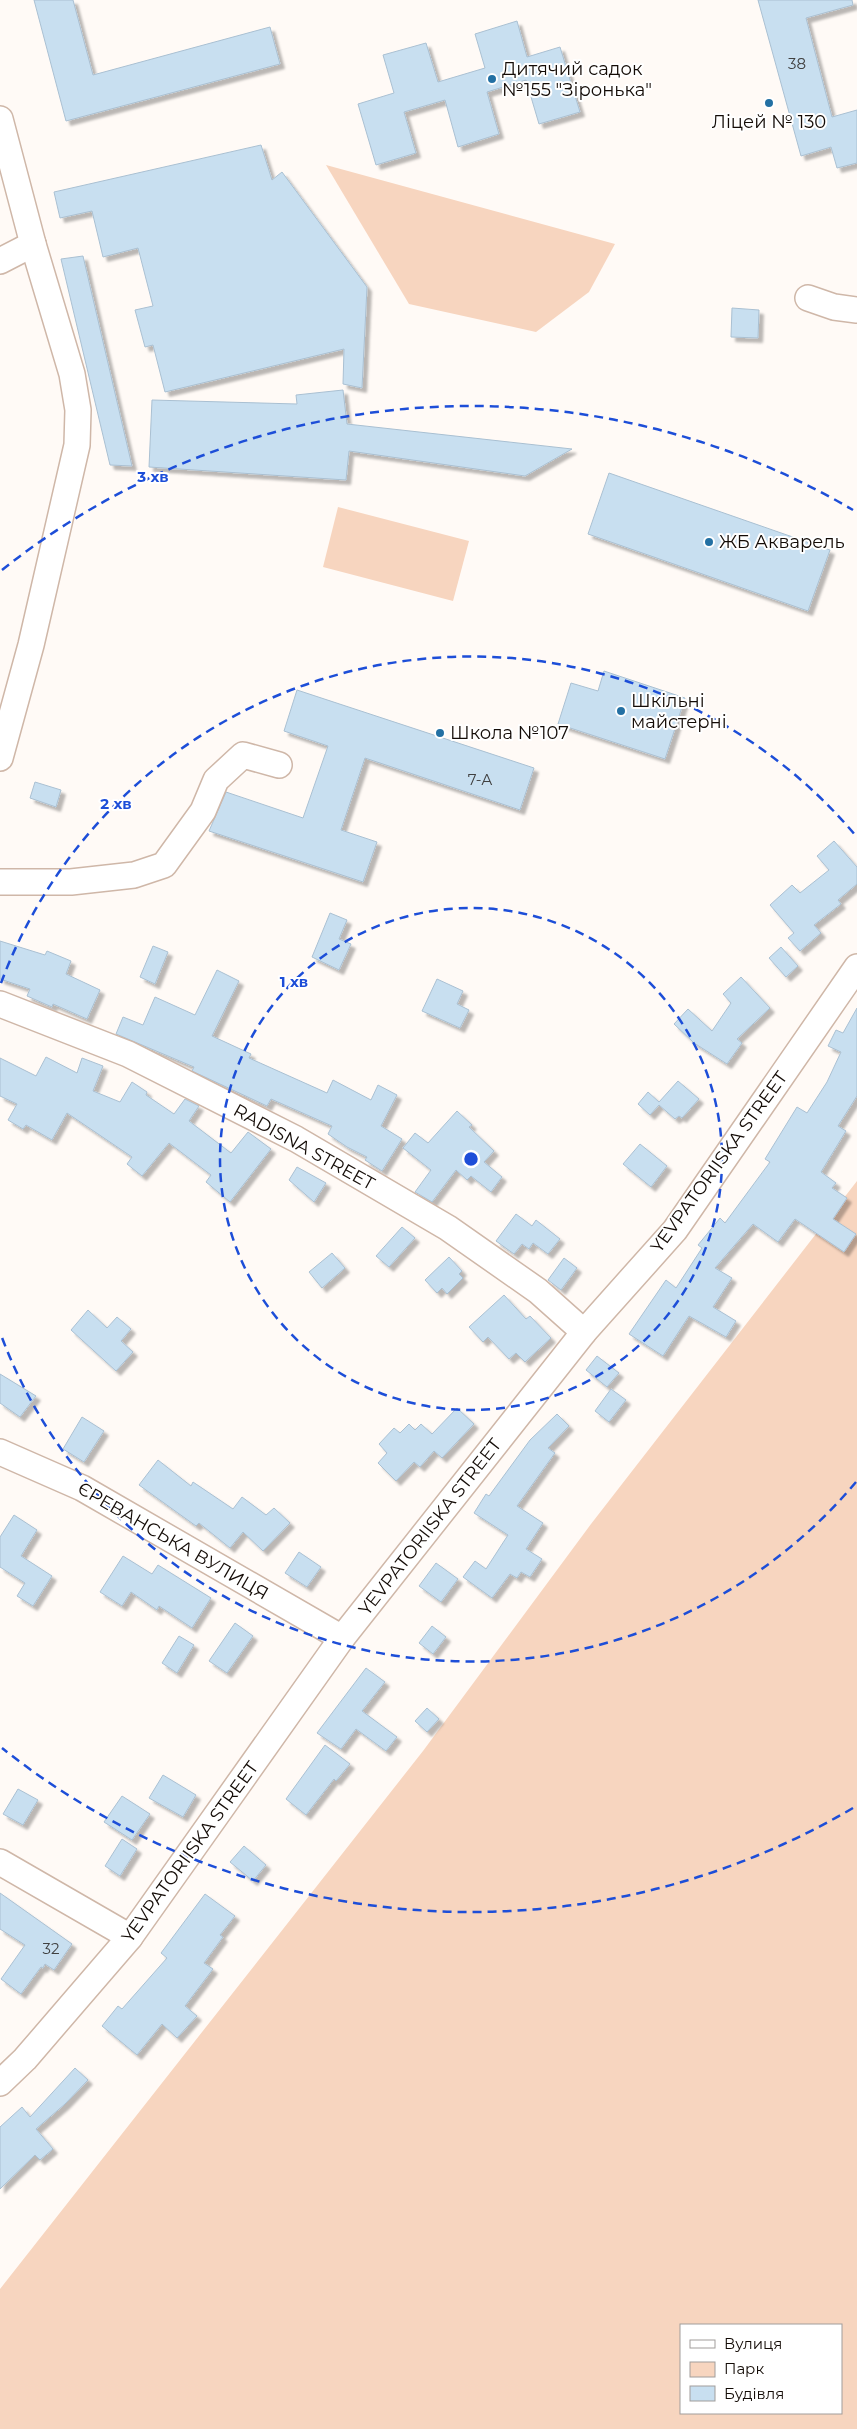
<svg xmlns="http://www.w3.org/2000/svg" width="857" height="2429" viewBox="0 0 857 2429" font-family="Montserrat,sans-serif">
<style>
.green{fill:#f7d5bf;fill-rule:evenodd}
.building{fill:#c8dff0;stroke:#aac0d2;filter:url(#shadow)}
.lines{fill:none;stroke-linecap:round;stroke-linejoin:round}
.minor-casing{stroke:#cfb7a8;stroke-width:28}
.minor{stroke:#fff;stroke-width:25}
.ring{fill:none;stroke:#1d4ed8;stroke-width:2.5;stroke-dasharray:9 6}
.poi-dot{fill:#2370a3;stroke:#fff;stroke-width:2}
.labels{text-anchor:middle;stroke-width:4;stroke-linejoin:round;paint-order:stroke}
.number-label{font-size:15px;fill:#404040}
.poi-label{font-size:18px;fill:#130b06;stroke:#fff;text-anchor:start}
.street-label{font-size:18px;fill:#130b06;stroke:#fff}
.centre{fill:#1d4ed8;stroke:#fff;stroke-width:2.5}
.ring-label{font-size:15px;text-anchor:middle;font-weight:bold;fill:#1d4ed8;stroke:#fff;stroke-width:4;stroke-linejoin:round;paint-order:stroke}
</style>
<defs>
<filter id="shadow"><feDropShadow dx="4.5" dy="4.5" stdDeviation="1" flood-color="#0004"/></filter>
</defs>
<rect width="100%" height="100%" fill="#fffaf6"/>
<!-- green -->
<g class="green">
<path d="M 326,165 L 615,244 L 589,292 L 536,332 L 409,304 Z"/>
<path d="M 338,507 L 469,541 L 453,601 L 323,567 Z"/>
<path d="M 857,1181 L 857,2429 L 0,2429 L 0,2289 L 423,1751 L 591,1524 ZM 681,2325 L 841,2325 L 841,2413 L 681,2413 Z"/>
</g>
<!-- building -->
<g class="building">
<path d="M 34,0 L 73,0 L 93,75 L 270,27 L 280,64 L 66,121 Z"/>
<path d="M 758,0 L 852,0 L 853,5 L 806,18 L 832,117 L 857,110 L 857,163 L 837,168 L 831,147 L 801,156 Z"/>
<path d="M 517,21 L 527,57 L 560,47 L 580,112 L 539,124 L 526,80 L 487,92 L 499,134 L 458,147 L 445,100 L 404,112 L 416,153 L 376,165 L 358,104 L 394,93 L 383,55 L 426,43 L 438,82 L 485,68 L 475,34 Z"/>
<path d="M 261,145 L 272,180 L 282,172 L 367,287 L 362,388 L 343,384 L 344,349 L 165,392 L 153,345 L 145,347 L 135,310 L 153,306 L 138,248 L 103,257 L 92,211 L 60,218 L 54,192 Z"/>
<path d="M 83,256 L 132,466 L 110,465 L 61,259 Z"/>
<path d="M 732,308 L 759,310 L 758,338 L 731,337 Z"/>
<path d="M 343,390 L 347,424 L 572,449 L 525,476 L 349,451 L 346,480 L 149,467 L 152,400 L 297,404 L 296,395 Z"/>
<path d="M 609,473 L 830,550 L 808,611 L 588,534 Z"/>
<path d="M 604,671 L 685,698 L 665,759 L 558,724 L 571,683 L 598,691 Z"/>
<path d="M 297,690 L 534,768 L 520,810 L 365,758 L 341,830 L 377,842 L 363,882 L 209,831 L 226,792 L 303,818 L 328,746 L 284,731 Z"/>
<path d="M 35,782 L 61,790 L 56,807 L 30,798 Z"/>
<path d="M 834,841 L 857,867 L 857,884 L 838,900 L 841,904 L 814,925 L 821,933 L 800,951 L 788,938 L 794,933 L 770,905 L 792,885 L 800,893 L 829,870 L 817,856 Z"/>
<path d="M 330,913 L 347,920 L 339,939 L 351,944 L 339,970 L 312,957 Z"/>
<path d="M 0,941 L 45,955 L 47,951 L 71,961 L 66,974 L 100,990 L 87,1019 L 53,1004 L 52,1007 L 27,996 L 30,989 L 0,979 Z"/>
<path d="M 153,946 L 168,952 L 155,984 L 140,977 Z"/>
<path d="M 781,947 L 798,966 L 786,977 L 769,958 Z"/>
<path d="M 217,970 L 239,981 L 212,1036 L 251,1054 L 249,1058 L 327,1093 L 333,1080 L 371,1100 L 378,1085 L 397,1095 L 381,1126 L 402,1139 L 382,1171 L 365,1160 L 367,1157 L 347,1147 L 328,1134 L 332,1126 L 271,1099 L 267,1106 L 192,1071 L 194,1067 L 116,1034 L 123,1017 L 143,1025 L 155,997 L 195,1015 Z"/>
<path d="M 741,977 L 770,1008 L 737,1039 L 742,1043 L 727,1064 L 694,1043 L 674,1024 L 688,1009 L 712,1031 L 731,1003 L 723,994 Z"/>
<path d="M 437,979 L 463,991 L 457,1004 L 469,1010 L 460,1028 L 422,1011 Z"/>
<path d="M 857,1008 L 857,1096 L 838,1126 L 846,1131 L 821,1172 L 836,1183 L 832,1188 L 847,1198 L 833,1219 L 856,1234 L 844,1252 L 795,1219 L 778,1242 L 753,1224 L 715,1268 L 732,1278 L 713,1307 L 736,1321 L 726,1337 L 689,1316 L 663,1356 L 629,1334 L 666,1280 L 676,1288 L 702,1248 L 698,1245 L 720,1218 L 725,1223 L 770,1162 L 765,1159 L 797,1107 L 807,1113 L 827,1082 L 841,1052 L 828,1046 L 836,1030 L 843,1033 Z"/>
<path d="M 46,1057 L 77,1073 L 82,1058 L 103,1066 L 93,1091 L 120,1102 L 132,1082 L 147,1092 L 146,1095 L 174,1114 L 185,1099 L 199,1106 L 189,1121 L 231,1153 L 248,1132 L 271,1149 L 230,1202 L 206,1182 L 211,1175 L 169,1143 L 142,1176 L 127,1164 L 132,1157 L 67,1113 L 52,1140 L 26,1125 L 23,1129 L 8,1120 L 17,1104 L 0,1096 L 0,1058 L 36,1076 Z"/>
<path d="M 678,1081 L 699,1099 L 682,1118 L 679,1116 L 675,1119 L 659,1105 L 650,1115 L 638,1104 L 648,1092 L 659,1102 Z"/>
<path d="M 457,1111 L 472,1125 L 469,1127 L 494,1151 L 484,1162 L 502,1177 L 491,1192 L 471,1176 L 467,1180 L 456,1170 L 432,1202 L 415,1192 L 431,1170 L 403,1148 L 415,1133 L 428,1143 Z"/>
<path d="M 640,1144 L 667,1166 L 651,1187 L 623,1164 Z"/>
<path d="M 297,1167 L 326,1183 L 314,1202 L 289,1180 Z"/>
<path d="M 516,1214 L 532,1226 L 536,1220 L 560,1239 L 548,1254 L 533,1243 L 529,1249 L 522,1244 L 514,1254 L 496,1241 Z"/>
<path d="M 402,1227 L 415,1238 L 389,1267 L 376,1256 Z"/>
<path d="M 332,1253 L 345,1268 L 322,1288 L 309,1272 Z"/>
<path d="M 449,1257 L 462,1271 L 459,1274 L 463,1278 L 447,1294 L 442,1288 L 437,1293 L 425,1280 Z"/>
<path d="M 564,1258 L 577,1268 L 561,1290 L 548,1280 Z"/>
<path d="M 504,1295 L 526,1319 L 530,1316 L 551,1338 L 525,1362 L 516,1353 L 509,1359 L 488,1337 L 483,1342 L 469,1327 Z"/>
<path d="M 88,1310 L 107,1328 L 117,1317 L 131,1329 L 121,1341 L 133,1352 L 116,1371 L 71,1330 Z"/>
<path d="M 597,1356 L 619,1373 L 607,1387 L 586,1370 Z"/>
<path d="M 0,1374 L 36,1396 L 20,1417 L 0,1403 Z"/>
<path d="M 611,1389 L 626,1400 L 609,1422 L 595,1411 Z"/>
<path d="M 457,1408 L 474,1424 L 442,1458 L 434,1451 L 420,1467 L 414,1462 L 396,1481 L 378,1463 L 387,1453 L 379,1444 L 394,1428 L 400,1433 L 409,1424 L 415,1430 L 421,1424 L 432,1434 Z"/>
<path d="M 557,1414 L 569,1426 L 548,1448 L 555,1453 L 517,1506 L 543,1523 L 526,1549 L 542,1559 L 530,1577 L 521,1572 L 517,1578 L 510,1574 L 492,1598 L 463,1577 L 475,1561 L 486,1569 L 508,1535 L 474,1513 L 486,1494 L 489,1496 L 530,1440 Z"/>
<path d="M 82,1417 L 104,1431 L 84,1462 L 63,1449 Z"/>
<path d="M 158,1460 L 191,1486 L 193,1482 L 233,1509 L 242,1497 L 266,1515 L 274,1508 L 290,1523 L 263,1551 L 243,1532 L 230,1548 L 199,1523 L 196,1526 L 139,1485 Z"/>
<path d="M 14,1515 L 37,1530 L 21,1556 L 52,1576 L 33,1606 L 17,1596 L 25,1583 L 0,1567 L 0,1537 Z"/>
<path d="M 299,1552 L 321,1567 L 307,1587 L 285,1573 Z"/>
<path d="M 123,1556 L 152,1574 L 158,1565 L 211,1598 L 192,1628 L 159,1606 L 157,1610 L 131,1592 L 122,1606 L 100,1592 Z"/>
<path d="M 436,1563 L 458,1579 L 441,1602 L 419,1586 Z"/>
<path d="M 235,1623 L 253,1636 L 227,1673 L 209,1661 Z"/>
<path d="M 432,1626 L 446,1637 L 433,1654 L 419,1643 Z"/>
<path d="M 179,1636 L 194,1645 L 177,1673 L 162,1663 Z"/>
<path d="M 366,1668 L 385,1682 L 362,1711 L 397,1737 L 386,1751 L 356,1729 L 341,1749 L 317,1733 Z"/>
<path d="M 427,1708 L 439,1719 L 427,1732 L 415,1721 Z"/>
<path d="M 325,1745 L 350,1764 L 336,1781 L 334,1779 L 306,1815 L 286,1799 Z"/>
<path d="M 163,1775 L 196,1795 L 183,1817 L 149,1798 Z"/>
<path d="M 18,1789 L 38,1800 L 23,1825 L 3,1814 Z"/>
<path d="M 122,1796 L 150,1814 L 132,1840 L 104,1822 Z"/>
<path d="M 122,1839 L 137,1849 L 120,1876 L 105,1866 Z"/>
<path d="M 244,1846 L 266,1865 L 253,1881 L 230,1862 Z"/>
<path d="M 0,1893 L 72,1944 L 54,1970 L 45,1964 L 43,1968 L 41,1967 L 21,1994 L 1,1979 L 25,1945 L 0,1929 Z"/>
<path d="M 205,1894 L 235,1916 L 220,1935 L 223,1937 L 204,1963 L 213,1969 L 185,2006 L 197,2016 L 177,2038 L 162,2024 L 137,2055 L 102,2026 L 118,2006 L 122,2009 L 167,1958 L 161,1953 Z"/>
<path d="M 75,2068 L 88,2080 L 65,2104 L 36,2129 L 53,2149 L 40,2160 L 35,2155 L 0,2189 L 0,2127 L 22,2107 L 30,2117 Z"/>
</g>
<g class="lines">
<defs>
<g id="minor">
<path d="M 0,119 L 33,244 L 72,374 L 78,410 L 77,445 L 31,645 L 0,758"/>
<path d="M 0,261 L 33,244"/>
<path d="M 808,298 L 834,307 L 857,310"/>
<path d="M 0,882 L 71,882 L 134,875 L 164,865 L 203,811 L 216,780 L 243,755 L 279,765"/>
<path d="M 0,1004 L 128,1054 L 296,1139 L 448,1228 L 538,1291 L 584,1332"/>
<path d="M 0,1452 L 82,1488 L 342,1638"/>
<path d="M 0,1862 L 130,1937"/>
<path d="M 0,2083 L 25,2059 L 130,1937 L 342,1638 L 584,1332 L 675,1230 L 857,967"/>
</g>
</defs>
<!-- minor casing -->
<use href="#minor" class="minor-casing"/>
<!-- minor -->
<use href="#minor" class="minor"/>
</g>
<!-- distance rings -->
<g class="ring">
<circle cx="471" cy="1159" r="251"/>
<path d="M856 1482A502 502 0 0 1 1 1335M1 983A502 502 0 0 1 856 836"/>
<path d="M853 1808A753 753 0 0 1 2 1748M2 570A753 753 0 0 1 853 510"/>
</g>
<!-- markers -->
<g class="poi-dot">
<circle cx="492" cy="79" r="5"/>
<circle cx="769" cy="103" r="5"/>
<circle cx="709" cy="542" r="5"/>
<circle cx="621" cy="711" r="5"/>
<circle cx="440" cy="733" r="5"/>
</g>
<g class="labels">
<!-- number labels -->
<g class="number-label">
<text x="797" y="69">38</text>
<text x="480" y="785">7-А</text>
<text x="51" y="1954">32</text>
</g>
<!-- poi labels -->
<g class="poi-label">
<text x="502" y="75">Дитячий садок<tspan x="502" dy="21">№155 "Зіронька"</tspan></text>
<text x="769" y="128" text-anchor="middle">Ліцей № 130</text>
<text x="719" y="548">ЖБ Акварель</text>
<text x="631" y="707">Шкільні<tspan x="631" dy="21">майстерні</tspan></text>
<text x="450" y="739">Школа №107</text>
</g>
<!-- street labels -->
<g class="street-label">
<text transform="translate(304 1147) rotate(29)" y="6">RADISNA STREET</text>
<text transform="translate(719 1162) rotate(-54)" y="6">YEVPATORIISKA STREET</text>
<text transform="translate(430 1527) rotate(-52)" y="6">YEVPATORIISKA STREET</text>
<text transform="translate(173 1541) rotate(30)" y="6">ЄРЕВАНСЬКА ВУЛИЦЯ</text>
<text transform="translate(190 1852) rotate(-54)" y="6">YEVPATORIISKA STREET</text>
</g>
</g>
<circle cx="471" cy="1159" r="8" class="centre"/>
<g class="ring-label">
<text x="153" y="482">3 хв</text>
<text x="116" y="809">2 хв</text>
<text x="294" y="987">1 хв</text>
</g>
<!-- legend -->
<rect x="680" y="2324" width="162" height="90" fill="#ffffff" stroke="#a19d9b"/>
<rect x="690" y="2340" width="25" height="8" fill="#ffffff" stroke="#a19d9b"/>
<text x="724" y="2349" font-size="15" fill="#130b06">Вулиця</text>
<rect x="690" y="2362" width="25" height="15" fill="#f7d5bf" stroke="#a19d9b"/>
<text x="724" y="2374" font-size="15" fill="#130b06">Парк</text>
<rect x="690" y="2386" width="25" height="15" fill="#c8dff0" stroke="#a19d9b"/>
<text x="724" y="2399" font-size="15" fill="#130b06">Будівля</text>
</svg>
